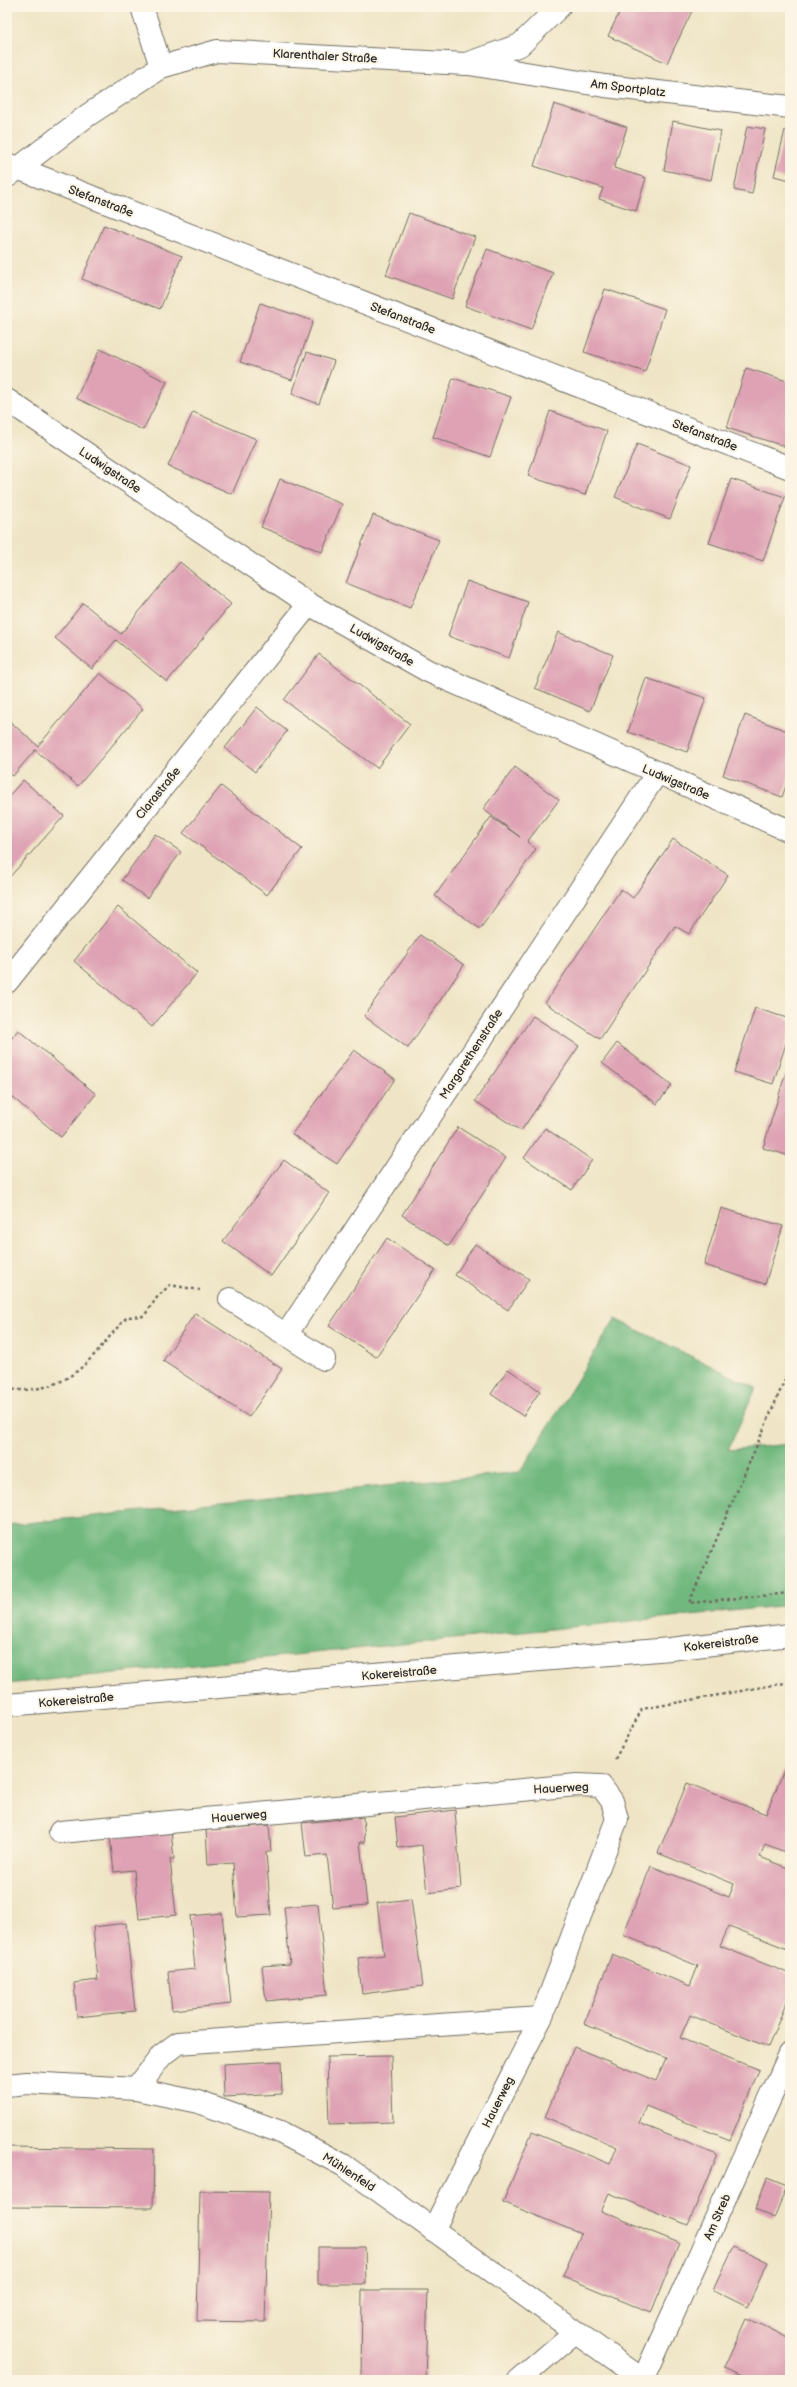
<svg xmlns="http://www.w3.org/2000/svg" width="797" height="2387" viewBox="0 0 797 2387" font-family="'Balsamiq Sans',sans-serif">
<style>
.forest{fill:#6fb87e;stroke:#4d7254}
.building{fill:#dea2b4}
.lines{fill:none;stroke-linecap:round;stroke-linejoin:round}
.minor-casing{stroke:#706c61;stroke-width:24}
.major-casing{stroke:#706c61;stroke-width:24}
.path{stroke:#706c61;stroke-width:2.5;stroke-dasharray:3 3;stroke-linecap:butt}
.minor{stroke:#fff;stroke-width:22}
.major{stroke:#fff;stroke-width:22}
.labels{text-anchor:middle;stroke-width:4;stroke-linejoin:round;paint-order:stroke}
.street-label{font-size:12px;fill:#2b2b2b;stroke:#fcf5e5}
</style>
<rect width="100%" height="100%" fill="#fcf5e5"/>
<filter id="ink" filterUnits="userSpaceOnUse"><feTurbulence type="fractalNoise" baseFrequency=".025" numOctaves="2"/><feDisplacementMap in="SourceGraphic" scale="8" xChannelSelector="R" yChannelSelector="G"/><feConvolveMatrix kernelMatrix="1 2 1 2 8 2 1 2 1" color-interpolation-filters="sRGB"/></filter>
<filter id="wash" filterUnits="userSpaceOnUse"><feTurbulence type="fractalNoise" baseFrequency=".012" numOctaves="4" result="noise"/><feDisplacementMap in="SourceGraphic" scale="16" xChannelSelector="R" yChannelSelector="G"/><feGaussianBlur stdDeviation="0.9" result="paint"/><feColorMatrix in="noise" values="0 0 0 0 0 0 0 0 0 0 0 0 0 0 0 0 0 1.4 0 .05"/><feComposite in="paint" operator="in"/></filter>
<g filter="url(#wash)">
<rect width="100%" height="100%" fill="#efe5c6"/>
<!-- forest -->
<path class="forest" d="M 615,1319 L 756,1388 L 728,1450 L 790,1444 L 790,1605 L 7,1684 L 7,1525 L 520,1472 Z"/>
<g id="blocks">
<!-- building -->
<g class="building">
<path d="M 622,7 L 694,7 L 667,63 L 608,36 Z"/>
<path d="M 554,104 L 627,127 L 614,168 L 646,178 L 636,211 L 599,199 L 603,188 L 534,166 Z"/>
<path d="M 673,121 L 721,131 L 711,180 L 664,170 Z"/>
<path d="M 747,126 L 765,129 L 752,194 L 734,190 Z"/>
<path d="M 785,130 L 790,131 L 790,180 L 774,176 Z"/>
<path d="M 409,213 L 475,237 L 452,299 L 386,275 Z"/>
<path d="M 104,225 L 182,256 L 160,309 L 82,279 Z"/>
<path d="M 487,249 L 553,273 L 531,330 L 465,306 Z"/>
<path d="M 605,289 L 665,309 L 645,372 L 584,352 Z"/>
<path d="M 260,303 L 313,321 L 292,380 L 240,362 Z"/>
<path d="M 100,349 L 167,382 L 143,430 L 76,398 Z"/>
<path d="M 307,352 L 334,361 L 319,404 L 292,394 Z"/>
<path d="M 746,368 L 790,382 L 790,448 L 727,428 Z"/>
<path d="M 453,378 L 511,397 L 490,457 L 433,437 Z"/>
<path d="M 550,411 L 607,431 L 585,495 L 528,476 Z"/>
<path d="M 193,412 L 256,439 L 232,494 L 168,466 Z"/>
<path d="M 637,444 L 691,465 L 670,519 L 615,497 Z"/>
<path d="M 280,479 L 342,504 L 322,552 L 261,527 Z"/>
<path d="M 731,479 L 785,497 L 763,561 L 709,543 Z"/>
<path d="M 373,515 L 439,540 L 410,608 L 346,583 Z"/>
<path d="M 180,562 L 231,604 L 167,682 L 116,640 L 92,669 L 55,638 L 83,603 L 121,634 Z"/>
<path d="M 467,581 L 528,602 L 509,658 L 448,636 Z"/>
<path d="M 558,632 L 613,655 L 590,711 L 535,688 Z"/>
<path d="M 319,654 L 410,724 L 377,768 L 284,700 Z"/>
<path d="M 100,673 L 143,709 L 78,786 L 35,750 L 13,776 L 7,772 L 7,719 L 38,746 Z"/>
<path d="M 646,678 L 706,698 L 687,752 L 628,732 Z"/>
<path d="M 257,707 L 287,731 L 255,772 L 225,748 Z"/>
<path d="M 745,715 L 790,732 L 790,775 L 782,797 L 723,775 Z"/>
<path d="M 515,767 L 559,800 L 527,842 L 536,849 L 480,929 L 435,896 L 491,817 L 520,837 L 483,809 Z"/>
<path d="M 23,780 L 64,816 L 7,880 L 7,798 Z"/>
<path d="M 221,786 L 302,849 L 267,895 L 183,833 Z"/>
<path d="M 155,834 L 181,852 L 147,898 L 122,880 Z"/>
<path d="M 673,839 L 728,875 L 689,934 L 675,926 L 600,1039 L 545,1003 L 621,889 L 633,898 Z"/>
<path d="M 118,907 L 197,973 L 152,1027 L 74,961 Z"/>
<path d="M 420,935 L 464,965 L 408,1048 L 364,1016 Z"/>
<path d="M 755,1008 L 790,1019 L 790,1031 L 773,1084 L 734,1072 Z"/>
<path d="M 533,1016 L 579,1046 L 521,1131 L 475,1101 Z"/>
<path d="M 18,1030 L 96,1094 L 61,1137 L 7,1093 L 7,1044 Z"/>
<path d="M 617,1043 L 672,1085 L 657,1104 L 602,1063 Z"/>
<path d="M 354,1050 L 395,1079 L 337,1164 L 292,1134 Z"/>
<path d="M 785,1075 L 790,1076 L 790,1156 L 763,1148 Z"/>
<path d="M 458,1127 L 506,1158 L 449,1246 L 402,1215 Z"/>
<path d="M 545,1128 L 592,1160 L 572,1190 L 524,1158 Z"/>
<path d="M 284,1160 L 329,1193 L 271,1276 L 223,1241 Z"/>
<path d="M 721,1208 L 783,1226 L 765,1284 L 704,1265 Z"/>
<path d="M 387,1238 L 435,1270 L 376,1357 L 329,1326 Z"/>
<path d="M 475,1244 L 529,1279 L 508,1310 L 455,1275 Z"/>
<path d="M 195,1313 L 282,1369 L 249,1417 L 163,1361 Z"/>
<path d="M 508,1369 L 540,1391 L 523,1416 L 491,1394 Z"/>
<path d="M 784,1770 L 790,1772 L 790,1854 L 765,1844 L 760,1857 L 790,1869 L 790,1950 L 729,1926 L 720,1946 L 790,1974 L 790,1994 L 768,2047 L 690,2015 L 680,2038 L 759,2070 L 730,2140 L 646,2106 L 639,2123 L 717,2155 L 688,2225 L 609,2193 L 601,2211 L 679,2243 L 651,2313 L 563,2276 L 581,2234 L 503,2202 L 532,2132 L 610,2164 L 617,2147 L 545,2117 L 574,2047 L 656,2081 L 666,2058 L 584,2024 L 612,1954 L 690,1986 L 698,1966 L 623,1935 L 651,1866 L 729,1897 L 734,1884 L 658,1853 L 687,1783 L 766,1814 Z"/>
<path d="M 455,1810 L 461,1889 L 427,1893 L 422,1845 L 398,1848 L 395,1817 Z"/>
<path d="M 363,1817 L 365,1842 L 360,1842 L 367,1905 L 333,1908 L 327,1855 L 306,1857 L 302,1823 Z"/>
<path d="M 269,1825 L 271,1852 L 266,1852 L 271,1915 L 237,1917 L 233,1863 L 208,1865 L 206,1830 Z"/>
<path d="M 171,1830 L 174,1859 L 170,1859 L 176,1915 L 139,1919 L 134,1870 L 114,1872 L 110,1837 Z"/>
<path d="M 411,1899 L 423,1986 L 362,1994 L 358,1958 L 384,1955 L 377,1903 Z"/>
<path d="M 318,1904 L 327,1995 L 266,2001 L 262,1966 L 290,1964 L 284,1907 Z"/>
<path d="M 222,1913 L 231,2004 L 172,2010 L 168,1972 L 195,1969 L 190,1916 Z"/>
<path d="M 126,1923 L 135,2011 L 77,2017 L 74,1983 L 98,1980 L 93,1927 Z"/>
<path d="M 391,2056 L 393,2122 L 329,2124 L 327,2057 Z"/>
<path d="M 281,2061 L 282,2094 L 224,2097 L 223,2064 Z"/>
<path d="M 7,2147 L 154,2149 L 153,2208 L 7,2207 Z"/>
<path d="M 767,2178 L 787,2186 L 774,2218 L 755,2210 Z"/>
<path d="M 200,2191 L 269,2192 L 265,2322 L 197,2321 Z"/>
<path d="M 734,2246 L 768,2262 L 747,2307 L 713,2290 Z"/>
<path d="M 318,2247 L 365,2247 L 366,2284 L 318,2284 Z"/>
<path d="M 362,2290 L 428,2290 L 425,2380 L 361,2380 Z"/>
<path d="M 747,2318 L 790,2339 L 790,2380 L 749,2380 L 724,2368 Z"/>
</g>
</g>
</g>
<g filter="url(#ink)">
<use href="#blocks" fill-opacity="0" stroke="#706c61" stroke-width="1"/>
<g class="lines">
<defs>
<g id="minor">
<path d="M 142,7 L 161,67"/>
<path d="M 469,64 L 605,86 L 790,107"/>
<path d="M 7,164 L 790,468"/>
<path d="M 8,176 L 88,115 L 161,67 L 217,51 L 466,64 L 520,45 L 559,7"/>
<path d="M 7,400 L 309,604 L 428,671 L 790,831"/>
<path d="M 7,982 L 309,604"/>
<path d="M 230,1299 L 324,1359"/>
<path d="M 286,1335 L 657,773"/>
<path d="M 60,1832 L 577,1785 L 601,1786 L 612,1801 L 617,1819 L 541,2018 L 433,2230"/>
<path d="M 7,2085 L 27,2083 L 136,2089 L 198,2102 L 278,2131 L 343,2165 L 643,2380"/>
<path d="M 136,2089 L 162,2055 L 178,2043 L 541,2018"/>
<path d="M 519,2380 L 575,2332"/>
<path d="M 643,2380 L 790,2054"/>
</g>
<path id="major" d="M 7,1705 L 670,1649 L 790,1635"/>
</defs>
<!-- minor casing -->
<use href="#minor" class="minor-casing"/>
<!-- major casing -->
<use href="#major" class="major-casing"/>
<!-- path -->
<g class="path">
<path d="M 790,1368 L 689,1603 L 790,1593"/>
<path d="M 7,1388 C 15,1391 26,1390 34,1389 C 81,1383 97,1348 127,1317 L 144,1316 L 158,1296 L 170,1285 L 200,1290"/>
<path d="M 615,1759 L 642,1709 L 790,1682"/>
</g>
<!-- minor -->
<use href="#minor" class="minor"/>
<!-- major -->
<use href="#major" class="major"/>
</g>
</g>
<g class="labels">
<!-- street labels -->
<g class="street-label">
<text transform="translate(325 56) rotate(3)" y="4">Klarenthaler Straße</text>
<text transform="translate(628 88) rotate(7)" y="4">Am Sportplatz</text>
<text transform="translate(101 201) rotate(21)" y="4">Stefanstraße</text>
<text transform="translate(403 318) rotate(21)" y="4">Stefanstraße</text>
<text transform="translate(705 435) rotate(21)" y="4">Stefanstraße</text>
<text transform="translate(110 470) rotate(34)" y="4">Ludwigstraße</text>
<text transform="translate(382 645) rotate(30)" y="4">Ludwigstraße</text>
<text transform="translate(676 782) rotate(23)" y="4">Ludwigstraße</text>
<text transform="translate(158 793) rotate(-51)" y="4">Clarastraße</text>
<text transform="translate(471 1054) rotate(-57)" y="4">Margarethenstraße</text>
<text transform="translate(721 1643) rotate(-7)" y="4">Kokereistraße</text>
<text transform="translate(399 1673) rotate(-5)" y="4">Kokereistraße</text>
<text transform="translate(76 1700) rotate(-5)" y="4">Kokereistraße</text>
<text transform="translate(561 1788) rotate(-3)" y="4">Hauerweg</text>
<text transform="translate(239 1816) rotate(-5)" y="4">Hauerweg</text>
<text transform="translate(498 2102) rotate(-63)" y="4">Hauerweg</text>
<text transform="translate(349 2172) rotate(33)" y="4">Mühlenfeld</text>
<text transform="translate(717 2217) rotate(-66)" y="4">Am Streb</text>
</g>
</g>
<!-- margin -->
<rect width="797" height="2387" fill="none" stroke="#fcf5e5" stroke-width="24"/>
</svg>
